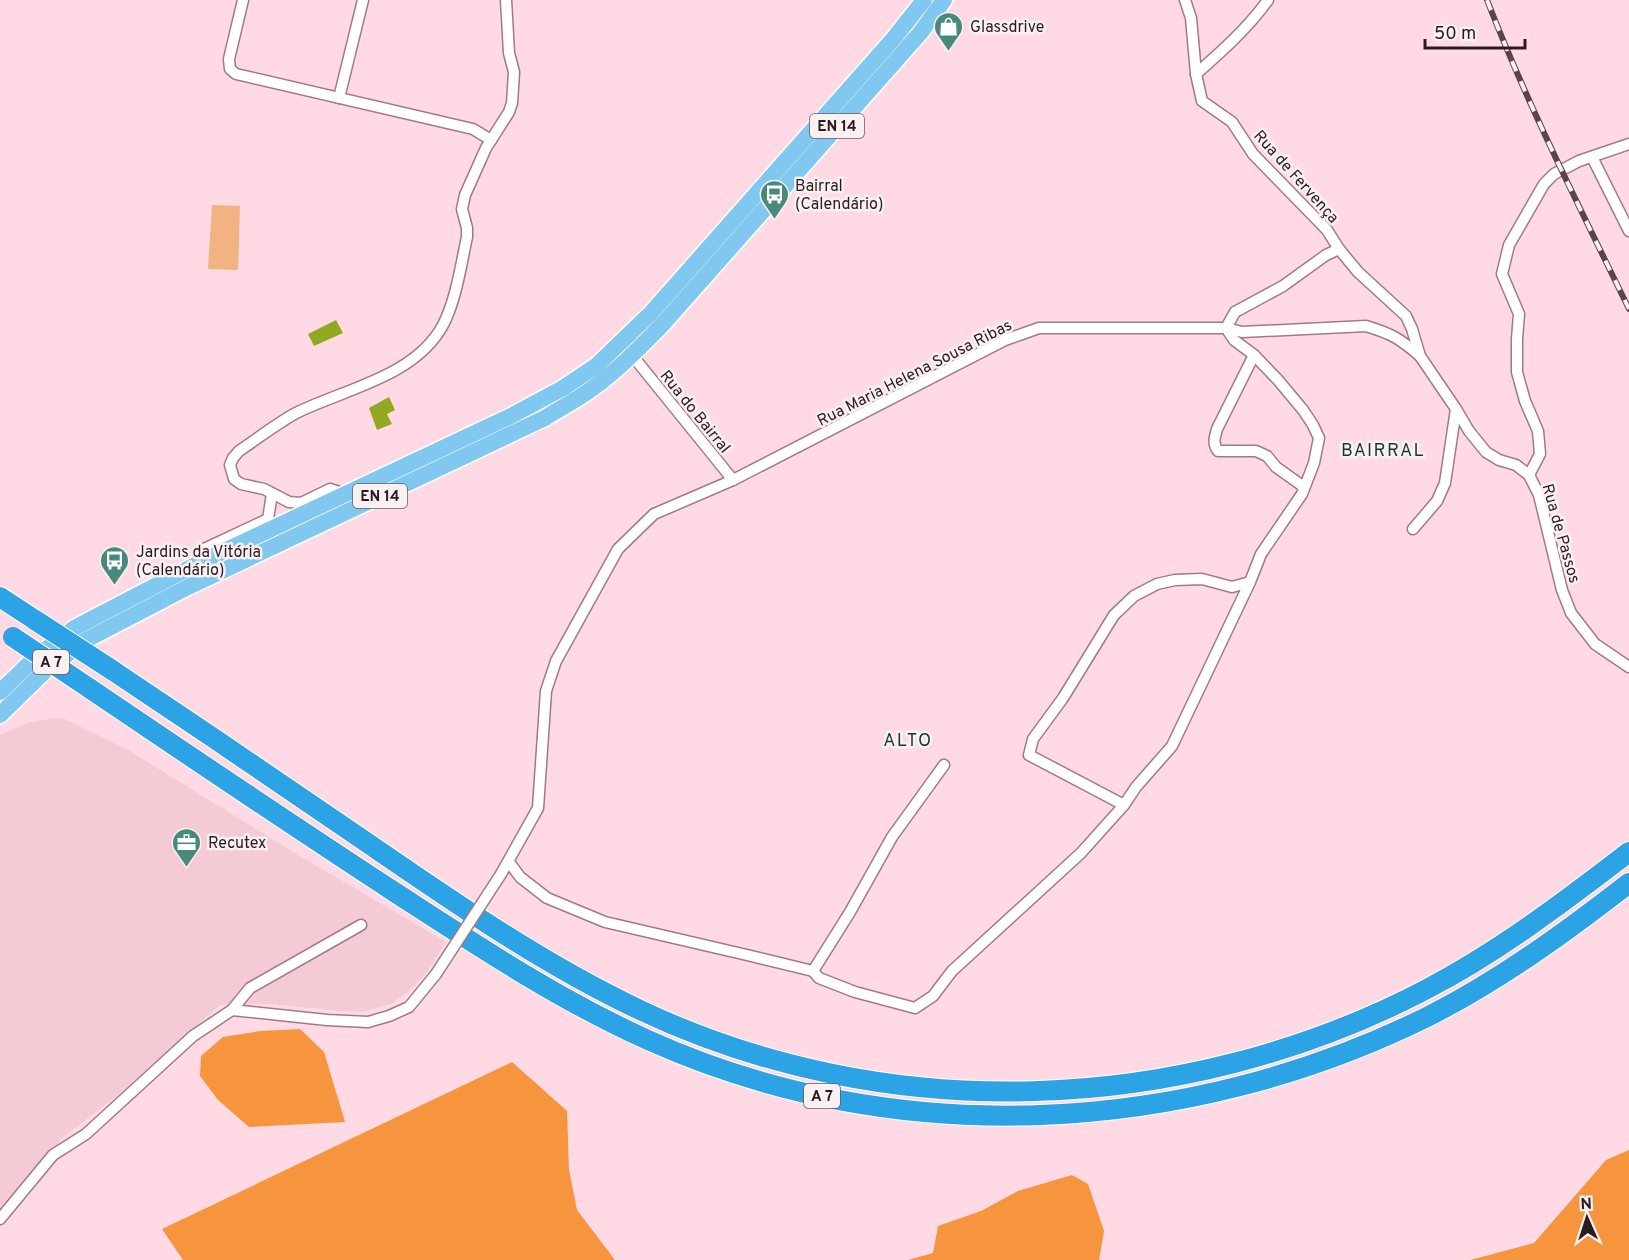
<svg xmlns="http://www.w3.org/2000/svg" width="1629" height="1260" viewBox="0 0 1629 1260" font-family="Overpass,sans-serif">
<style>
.built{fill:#f4cad5}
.green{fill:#f2b383}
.forest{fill:#f6953e}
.water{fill:#92a820}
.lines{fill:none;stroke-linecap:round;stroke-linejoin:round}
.minor-casing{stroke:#a27986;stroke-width:13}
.primary-casing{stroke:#fff;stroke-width:19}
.motorway-casing{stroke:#fff;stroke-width:22}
.minor{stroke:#fff;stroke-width:10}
.primary{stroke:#80c8ef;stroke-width:16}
.motorway{stroke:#2ca3e5;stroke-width:20}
.rail-casing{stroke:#58444a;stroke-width:6}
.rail{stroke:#f9f0f2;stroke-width:4;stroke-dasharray:11;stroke-linecap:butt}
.minor-bridge-casing{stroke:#a27986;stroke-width:13;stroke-linecap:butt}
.motorway-bridge-casing{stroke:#fff;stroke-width:22;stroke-linecap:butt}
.minor-bridge{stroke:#fff;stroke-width:10}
.motorway-bridge{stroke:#2ca3e5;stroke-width:20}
.labels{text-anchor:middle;stroke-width:5;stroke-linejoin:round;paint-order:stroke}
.shield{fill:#f9f0f2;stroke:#695b5f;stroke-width:1.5}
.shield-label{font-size:15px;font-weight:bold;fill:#2b1b20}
.poi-label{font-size:16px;fill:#2b1b20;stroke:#f9f0f2;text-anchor:start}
.street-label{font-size:16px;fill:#2b1b20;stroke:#f9f0f2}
.neighbourhood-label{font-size:18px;letter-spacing:1.5px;fill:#163630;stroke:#f9f0f2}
</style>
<rect width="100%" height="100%" fill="#ffdae4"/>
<!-- built -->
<path class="built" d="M 54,718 L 65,719 L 128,750 L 298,855 L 446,942 L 428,971 L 407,993 L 391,1004 L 380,1007 L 361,1012 L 340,1011 L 272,1004 L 220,1005 L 114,1098 L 62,1138 L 0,1208 L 0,735 L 27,723 Z"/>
<!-- green -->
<path class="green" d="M 212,205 L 240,206 L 238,270 L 208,269 Z"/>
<!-- forest -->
<g class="forest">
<path d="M 300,1029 L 324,1052 L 345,1122 L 249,1127 L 218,1100 L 200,1076 L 201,1056 L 223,1037 L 260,1031 Z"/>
<path d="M 512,1062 L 567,1111 L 569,1170 L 577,1210 L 615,1260 L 183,1260 L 162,1229 Z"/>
<path d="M 1629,1150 L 1629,1260 L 1470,1260 L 1534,1243 L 1606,1160 Z"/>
<path d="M 1072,1175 L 1088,1184 L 1104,1231 L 1099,1260 L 908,1260 L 933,1253 L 938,1226 L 981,1211 L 1018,1191 Z"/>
</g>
<!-- water -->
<g class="water">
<path d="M 336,320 L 343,333 L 314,346 L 308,334 Z"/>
<path d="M 389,397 L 395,410 L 387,414 L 392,424 L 377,430 L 369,408 Z"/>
</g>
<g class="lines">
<defs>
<g id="minor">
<path d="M 243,0 L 229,59 L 230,69 L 236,74 L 473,129 L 491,140"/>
<path d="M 1185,0 L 1191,18 L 1196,74 L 1202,101 L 1232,122 L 1253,154 L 1327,230 L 1339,249 L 1358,272 L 1406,316 L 1412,329 L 1420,356 L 1456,409 L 1469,431 L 1486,452 L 1499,460 L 1516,465 L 1529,475 L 1539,495 L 1562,590 L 1571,613 L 1595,644 L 1629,667"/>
<path d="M 1196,74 C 1222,51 1248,28 1268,0"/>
<path d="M 339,98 L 363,0"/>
<path d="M 1592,157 L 1629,231"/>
<path d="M 1226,328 L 1234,340 L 1254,355 L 1278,380 L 1303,410 L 1313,425 L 1319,438 L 1314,463 L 1302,494 L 1261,554 L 1250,582 L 1232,587 L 1202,579 L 1175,580 L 1157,584 L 1134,596 L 1114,615 L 1063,698 L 1033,739 L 1029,755 L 1124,805 L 1136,787 L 1172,746 L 1250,582"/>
<path d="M 1226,328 L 1235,312 L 1283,286 L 1326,255 L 1339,249"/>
<path d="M 1254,355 L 1217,429 C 1215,437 1212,443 1218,451 L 1256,451 L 1267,456 L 1276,467 L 1304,487"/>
<path d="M 636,360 L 733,480"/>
<path d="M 1529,475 L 1540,454 L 1538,431 L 1525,401 L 1517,372 L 1517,339 L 1519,314 L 1502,274 L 1509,245 L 1544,184 L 1554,174 L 1579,161 L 1629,144"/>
<path d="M 346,494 L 330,489 L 301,503 L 289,502 L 264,489 L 241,484 L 234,479 L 230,465 L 233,458 L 239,451 C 257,439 276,424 296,413 C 344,389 415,377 443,325 C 456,300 461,265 467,237 L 467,228 L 462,209 L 465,195 L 486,148 L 509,112 L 512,103 L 514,72 L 509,53 L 506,0"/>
<path d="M 1413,529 L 1437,501 L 1445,483 L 1456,409"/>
<path d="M 199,563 L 202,550 L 268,519 L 272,494"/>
<path d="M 944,765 L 892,837 L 850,912 L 813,971 L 819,978 L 855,992 L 915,1008 L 933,996 L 952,971 L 1081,853 L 1124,805"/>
<path d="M 509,862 L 520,877 L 547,898 L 605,922 L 747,955 L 813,971"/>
<path d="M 501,874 L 538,808 L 546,691 L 556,661 L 618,549 L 654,514 L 733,480 L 1005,340 L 1039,328 L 1226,328 L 1242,332 L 1366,326 C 1392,334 1399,338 1420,356"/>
<path d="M 232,1010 L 250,988 L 361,925"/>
<path d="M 0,1219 L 53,1155 L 86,1134 L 193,1036 L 232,1010 L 327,1020 L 368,1022 L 389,1016 L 409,1007 L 436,974"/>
</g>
<g id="primary">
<path d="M 0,692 L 36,657 L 76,627 L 199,563 L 511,416 L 563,388 L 596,366 L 651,313 L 894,38 L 924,0"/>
<path d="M 0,715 L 46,670 L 86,640 L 188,587 L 545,418 C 561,408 578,399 593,388 C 618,370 640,347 662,325 L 921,32 L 944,0"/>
</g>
<g id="motorway">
<path d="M 0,597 L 35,620"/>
<path d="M 112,670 C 199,728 286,787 372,846 C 458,905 545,965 640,1010 C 887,1127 1183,1116 1425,990 C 1498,952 1564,902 1629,852"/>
<path d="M 89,688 C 191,757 293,826 396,893 C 478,946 559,1000 648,1040 C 896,1152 1187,1136 1429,1016 C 1500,980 1566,932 1629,883"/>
</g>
</defs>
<!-- minor casing -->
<use href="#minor" class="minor-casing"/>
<!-- primary casing -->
<use href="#primary" class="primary-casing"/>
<!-- motorway casing -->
<use href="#motorway" class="motorway-casing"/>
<!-- minor -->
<use href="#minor" class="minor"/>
<!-- primary -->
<use href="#primary" class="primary"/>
<!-- motorway -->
<use href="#motorway" class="motorway"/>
<defs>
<path id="rail" d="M 1487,0 C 1528,106 1580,208 1629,309"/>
</defs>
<!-- rail casing -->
<use href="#rail" class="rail-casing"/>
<!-- rail -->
<use href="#rail" class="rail"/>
<defs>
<path id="minor-bridge" d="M 436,974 L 501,874"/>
<g id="motorway-bridge">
<path d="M 35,620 L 112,670"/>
<path d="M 13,637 L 89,688"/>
</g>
</defs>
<!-- minor-bridge casing -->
<use href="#minor-bridge" class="minor-bridge-casing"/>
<!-- motorway-bridge casing -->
<use href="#motorway-bridge" class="motorway-bridge-casing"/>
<!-- minor-bridge -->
<use href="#minor-bridge" class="minor-bridge"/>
<!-- motorway-bridge -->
<use href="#motorway-bridge" class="motorway-bridge"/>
</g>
<!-- icons -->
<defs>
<symbol id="shop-pin" viewBox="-11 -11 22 30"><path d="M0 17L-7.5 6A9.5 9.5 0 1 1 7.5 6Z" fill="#478a7c" stroke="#f9f0f2"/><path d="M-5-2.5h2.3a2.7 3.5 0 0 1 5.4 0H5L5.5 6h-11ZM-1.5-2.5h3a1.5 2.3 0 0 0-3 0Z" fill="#fff"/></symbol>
<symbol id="bus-pin" viewBox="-11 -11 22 30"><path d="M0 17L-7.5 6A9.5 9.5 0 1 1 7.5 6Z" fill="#478a7c" stroke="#f9f0f2"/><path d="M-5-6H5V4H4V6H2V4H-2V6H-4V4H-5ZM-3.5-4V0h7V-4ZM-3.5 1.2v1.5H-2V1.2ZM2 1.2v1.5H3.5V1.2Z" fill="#fff"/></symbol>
<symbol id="office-pin" viewBox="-11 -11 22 30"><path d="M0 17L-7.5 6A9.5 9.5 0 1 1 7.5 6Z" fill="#478a7c" stroke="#f9f0f2"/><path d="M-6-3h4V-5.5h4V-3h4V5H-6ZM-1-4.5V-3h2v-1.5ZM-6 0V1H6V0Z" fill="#fff"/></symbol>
</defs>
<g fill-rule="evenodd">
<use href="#shop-pin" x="932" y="10" width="33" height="45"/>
<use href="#bus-pin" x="758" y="178" width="33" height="45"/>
<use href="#bus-pin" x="98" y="544" width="33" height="45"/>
<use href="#office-pin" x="170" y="826" width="33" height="45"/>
</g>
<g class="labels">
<!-- shield labels -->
<g class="shield">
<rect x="810" y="114" width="54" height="24" rx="4.5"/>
<rect x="353" y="484" width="54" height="24" rx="4.5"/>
<rect x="33" y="650" width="36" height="24" rx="4.5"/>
<rect x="804" y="1084" width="36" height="24" rx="4.5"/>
</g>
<g class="shield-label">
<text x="837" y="131">EN 14</text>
<text x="380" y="501">EN 14</text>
<text x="51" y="667">A 7</text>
<text x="822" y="1101">A 7</text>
</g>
<!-- poi labels -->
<g class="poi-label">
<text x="970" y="32">Glassdrive</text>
<text x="795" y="191">Bairral<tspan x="795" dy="18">(Calendário)</tspan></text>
<text x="136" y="557">Jardins da Vitória<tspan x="136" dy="18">(Calendário)</tspan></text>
<text x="208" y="848">Recutex</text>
</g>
<!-- street labels -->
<g class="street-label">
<text transform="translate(1297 176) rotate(48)" y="6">Rua de Fervença</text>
<text transform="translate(914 372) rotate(-27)" y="6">Rua Maria Helena Sousa Ribas</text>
<text transform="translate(696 411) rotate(51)" y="6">Rua do Bairral</text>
<text transform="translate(1562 533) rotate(74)" y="6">Rua de Passos</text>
</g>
<!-- neighbourhood labels -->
<g class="neighbourhood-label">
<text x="1383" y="456">BAIRRAL</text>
<text x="908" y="746">ALTO</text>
</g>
</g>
<!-- north arrow -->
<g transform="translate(1587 1218) rotate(357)" stroke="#f9f0f2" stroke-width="4.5" paint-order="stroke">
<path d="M0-4.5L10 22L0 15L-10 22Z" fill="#2b1b20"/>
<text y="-9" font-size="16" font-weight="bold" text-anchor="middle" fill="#2b1b20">N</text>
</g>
<!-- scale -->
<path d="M1425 39v9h100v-9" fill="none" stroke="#2b1b20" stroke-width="3"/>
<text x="1434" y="39" font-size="18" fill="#2b1b20" stroke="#f9f0f2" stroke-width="4.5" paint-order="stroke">50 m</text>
</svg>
